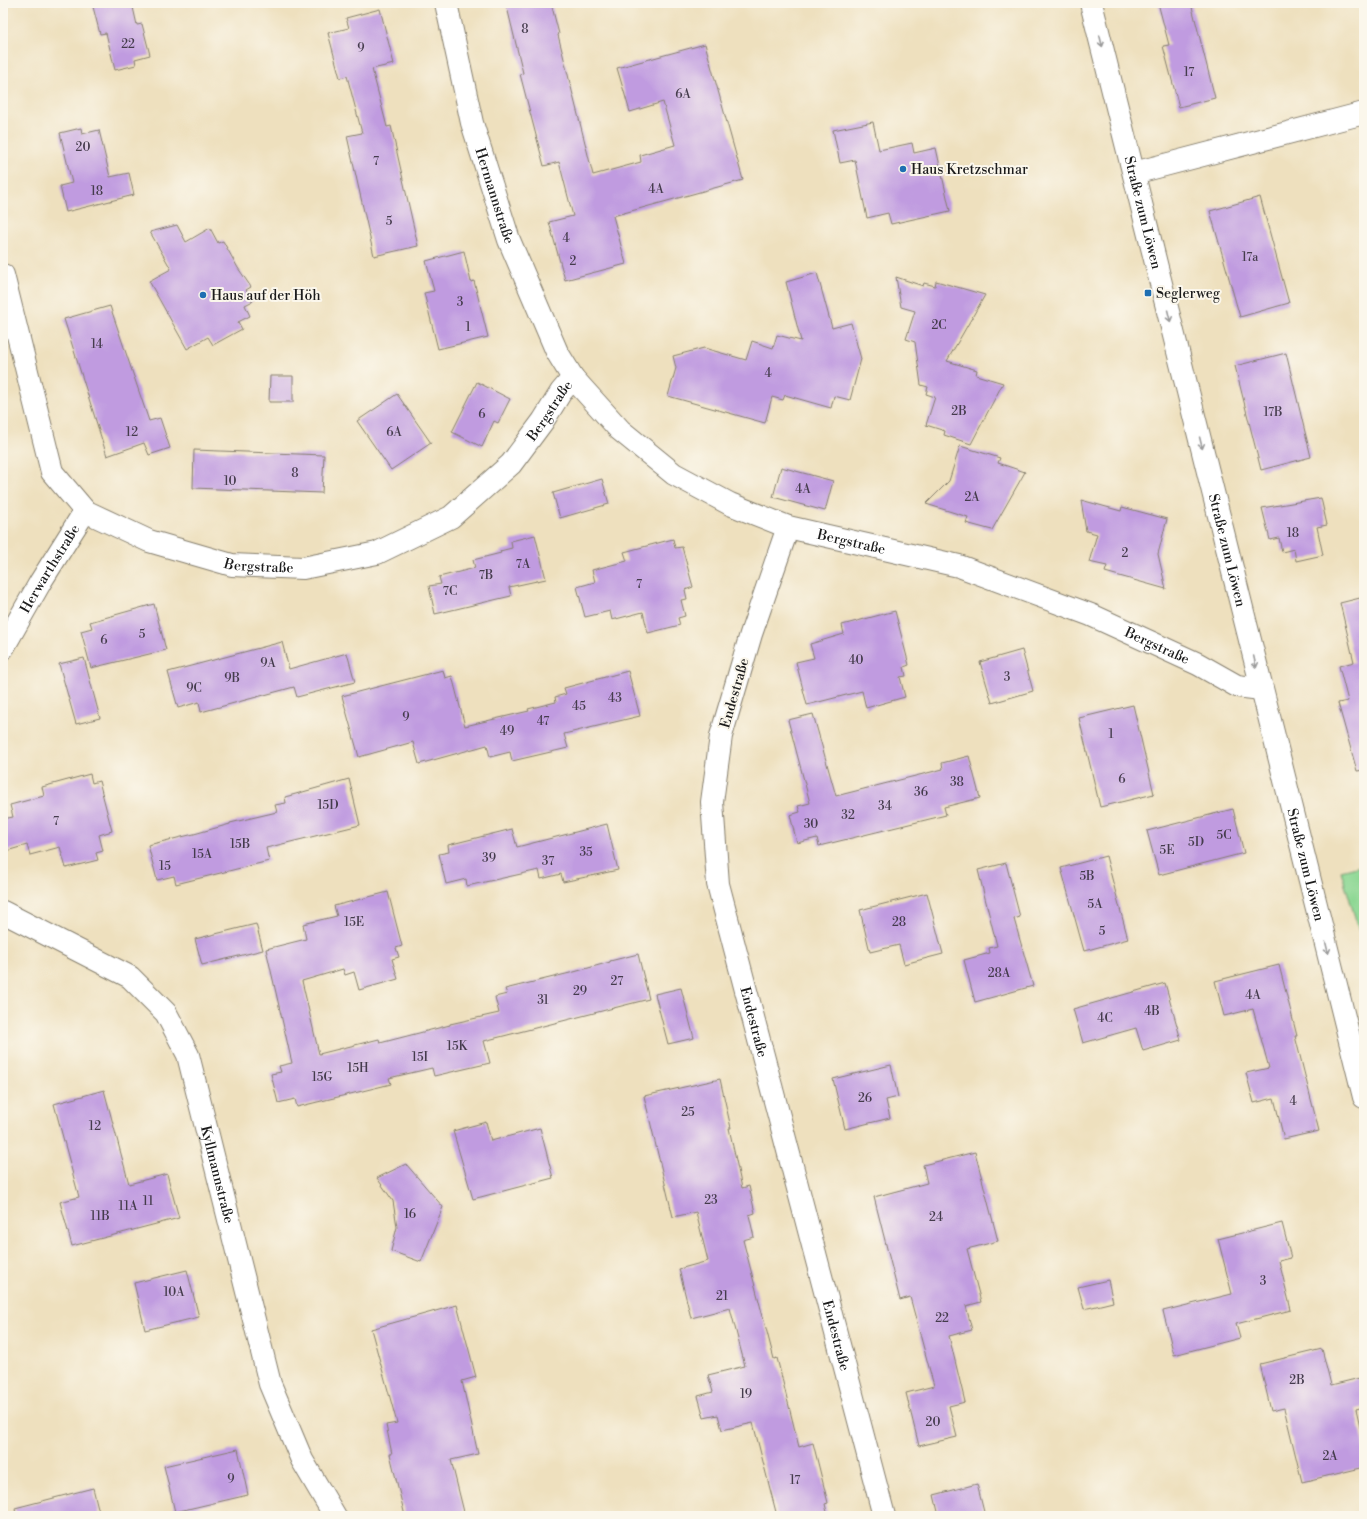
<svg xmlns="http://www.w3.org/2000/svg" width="1367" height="1519" viewBox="0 0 1367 1519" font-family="'Libre Bodoni',serif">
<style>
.green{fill:#8cd793;stroke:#547a58}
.building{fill:#c09be0}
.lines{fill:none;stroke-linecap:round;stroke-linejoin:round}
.minor-casing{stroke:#857e6d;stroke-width:24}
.minor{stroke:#fff;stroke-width:22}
.oneway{stroke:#999}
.poi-dot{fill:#1f6fb2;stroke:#fbf7ec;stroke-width:1.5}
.labels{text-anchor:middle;stroke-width:4;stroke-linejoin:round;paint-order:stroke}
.number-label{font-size:12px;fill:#453c4d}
.poi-label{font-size:14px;fill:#1c1c1c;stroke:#fbf7ec;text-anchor:start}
.street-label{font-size:14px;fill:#1c1c1c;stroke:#fbf7ec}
</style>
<rect width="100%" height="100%" fill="#fbf7ec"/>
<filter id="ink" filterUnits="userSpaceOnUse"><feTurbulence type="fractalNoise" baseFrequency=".025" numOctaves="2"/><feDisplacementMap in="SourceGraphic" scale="8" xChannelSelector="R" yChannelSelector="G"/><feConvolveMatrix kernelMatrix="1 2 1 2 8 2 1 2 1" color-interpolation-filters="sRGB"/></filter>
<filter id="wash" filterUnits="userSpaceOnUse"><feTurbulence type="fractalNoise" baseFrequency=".012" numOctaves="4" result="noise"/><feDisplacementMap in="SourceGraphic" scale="16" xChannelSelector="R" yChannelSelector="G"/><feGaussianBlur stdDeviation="0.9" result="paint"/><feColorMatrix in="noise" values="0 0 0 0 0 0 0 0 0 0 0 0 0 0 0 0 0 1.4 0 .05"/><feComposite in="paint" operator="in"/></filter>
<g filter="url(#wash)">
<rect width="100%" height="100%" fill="#eee0be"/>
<!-- green -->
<path class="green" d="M 1364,865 L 1364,947 L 1341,871 Z"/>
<g id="blocks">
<!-- building -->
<g class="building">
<path d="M 92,3 L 132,3 L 137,25 L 142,24 L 150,55 L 135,59 L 136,65 L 115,70 L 106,33 L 100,34 Z"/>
<path d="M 506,3 L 551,3 L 559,34 L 558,35 L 593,175 L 641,162 L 640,155 L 675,145 L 663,102 L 630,112 L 617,68 L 705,44 L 743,180 L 613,216 L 626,264 L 565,280 L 549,222 L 573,216 L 559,162 L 544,166 L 520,74 L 523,73 Z"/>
<path d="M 1158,3 L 1191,3 L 1215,98 L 1179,107 L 1163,46 L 1169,45 Z"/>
<path d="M 380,9 L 394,64 L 372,69 L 387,127 L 391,126 L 418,246 L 374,256 L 347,136 L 362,133 L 347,76 L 340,78 L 328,33 L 349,28 L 346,18 Z"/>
<path d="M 873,122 L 879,150 L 912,143 L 914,153 L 936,148 L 950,211 L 891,224 L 888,213 L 867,218 L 855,160 L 840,163 L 833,130 Z"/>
<path d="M 81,128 L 82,134 L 99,130 L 110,177 L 129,173 L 134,195 L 66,212 L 60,186 L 72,183 L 60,133 Z"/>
<path d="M 1260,197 L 1289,303 L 1240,317 L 1210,211 Z"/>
<path d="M 177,225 L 186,242 L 210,228 L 218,243 L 223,241 L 238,268 L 251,287 L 246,290 L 253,301 L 245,305 L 250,316 L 238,322 L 242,329 L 213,345 L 208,337 L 187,349 L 149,281 L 171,269 L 150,232 Z"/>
<path d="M 464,251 L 471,282 L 474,281 L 488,337 L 438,349 L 424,293 L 434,291 L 426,261 Z"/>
<path d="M 817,273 L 832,328 L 851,323 L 861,359 L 850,400 L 834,396 L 831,408 L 785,395 L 783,400 L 772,397 L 765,423 L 668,396 L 676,368 L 673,356 L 704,348 L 746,360 L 752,341 L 773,348 L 777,335 L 801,341 L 786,282 Z"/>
<path d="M 896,277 L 923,286 L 924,283 L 935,286 L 936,281 L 985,295 L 947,361 L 977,370 L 976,375 L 1003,383 L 971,444 L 944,435 L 945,431 L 926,425 L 935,397 L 926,394 L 928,387 L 921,385 L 915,342 L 906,339 L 915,311 L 901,307 Z"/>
<path d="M 110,306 L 149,421 L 160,418 L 170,448 L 149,455 L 144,443 L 107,456 L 64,319 Z"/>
<path d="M 1286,353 L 1311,457 L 1261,470 L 1235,366 Z"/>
<path d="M 270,376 L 293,376 L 293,402 L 269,402 Z"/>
<path d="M 477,382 L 510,399 L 498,423 L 494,421 L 482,447 L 452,432 Z"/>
<path d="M 397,394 L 431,443 L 391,470 L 357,421 Z"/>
<path d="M 960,446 L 1000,458 L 998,463 L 1025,472 L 992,530 L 966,523 L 968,517 L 926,504 L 949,481 Z"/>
<path d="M 194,450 L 324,455 L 322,493 L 193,488 Z"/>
<path d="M 781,467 L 833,481 L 825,511 L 773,497 Z"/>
<path d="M 602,479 L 609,504 L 560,518 L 553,493 Z"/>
<path d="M 1321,498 L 1327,525 L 1317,527 L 1323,555 L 1296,561 L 1294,549 L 1282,552 L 1279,538 L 1270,540 L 1262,508 Z"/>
<path d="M 1081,500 L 1121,511 L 1122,507 L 1167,519 L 1158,554 L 1166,589 L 1105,572 L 1107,566 L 1089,562 L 1097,534 L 1086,531 Z"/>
<path d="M 535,535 L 546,579 L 509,587 L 511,596 L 435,614 L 429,586 L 441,584 L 439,577 L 475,568 L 473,560 L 501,553 L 500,551 L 512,548 L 511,541 Z"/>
<path d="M 673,539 L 675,548 L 682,547 L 693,587 L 685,590 L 687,599 L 681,600 L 685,616 L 678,618 L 680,625 L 648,633 L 643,612 L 612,620 L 610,611 L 585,617 L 577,587 L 595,582 L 592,570 L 627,561 L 624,552 Z"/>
<path d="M 1364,597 L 1364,770 L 1357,771 L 1338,703 L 1348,701 L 1339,666 L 1354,662 L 1340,603 Z"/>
<path d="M 154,604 L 166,650 L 91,668 L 81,631 L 92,628 L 90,622 Z"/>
<path d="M 895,611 L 909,665 L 904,667 L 906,676 L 900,677 L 905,697 L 866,708 L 862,691 L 807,705 L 796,662 L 814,658 L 810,644 L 844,634 L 842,625 Z"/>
<path d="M 282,642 L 289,669 L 347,653 L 355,682 L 297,697 L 294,687 L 201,712 L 199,702 L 178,708 L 168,672 Z"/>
<path d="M 1022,650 L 1033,691 L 992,703 L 980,662 Z"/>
<path d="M 84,658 L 100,718 L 76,724 L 59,664 Z"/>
<path d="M 443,670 L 445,678 L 452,676 L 465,726 L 529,711 L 528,709 L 556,702 L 555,697 L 566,694 L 564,688 L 628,671 L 640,716 L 564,734 L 568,748 L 512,761 L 510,752 L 490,757 L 487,745 L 419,764 L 413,742 L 359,757 L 342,696 Z"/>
<path d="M 1133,705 L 1154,794 L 1100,807 L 1079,718 Z"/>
<path d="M 813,714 L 836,796 L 943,769 L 942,763 L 969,756 L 980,798 L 944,807 L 946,815 L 819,846 L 817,838 L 797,843 L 790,815 L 800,812 L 798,806 L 810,803 L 788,720 Z"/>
<path d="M 90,774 L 92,783 L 99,781 L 112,831 L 99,835 L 103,851 L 96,853 L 98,860 L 66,868 L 60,847 L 30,855 L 27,845 L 3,852 L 3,819 L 13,817 L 10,805 L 44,796 L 42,787 Z"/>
<path d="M 349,779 L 360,825 L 266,848 L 269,861 L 176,884 L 174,876 L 157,880 L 148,845 L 194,834 L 230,824 L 230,823 L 277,812 L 275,805 L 286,803 L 285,797 Z"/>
<path d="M 1233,809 L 1244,853 L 1159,875 L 1147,831 Z"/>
<path d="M 607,824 L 618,870 L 563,882 L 561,874 L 541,879 L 539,870 L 467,886 L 466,879 L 446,884 L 439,854 L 449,852 L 448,845 L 512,829 L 517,847 Z"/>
<path d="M 1106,856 L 1128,939 L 1084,951 L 1061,868 Z"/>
<path d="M 1006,863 L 1020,917 L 1014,919 L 1033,986 L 975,1002 L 964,960 L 990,953 L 989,948 L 997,946 L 978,870 Z"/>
<path d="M 388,892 L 402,946 L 396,948 L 399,957 L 392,959 L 398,979 L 359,990 L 354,972 L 345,975 L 343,969 L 302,981 L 319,1054 L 379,1039 L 380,1043 L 450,1025 L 450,1024 L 499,1013 L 495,997 L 507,994 L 505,989 L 574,972 L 610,962 L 610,961 L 638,954 L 649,999 L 484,1041 L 490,1063 L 434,1076 L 432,1068 L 389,1078 L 391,1084 L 297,1107 L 295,1099 L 278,1103 L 271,1074 L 281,1072 L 279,1066 L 292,1063 L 266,949 L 306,939 L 303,924 L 337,916 L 334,906 Z"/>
<path d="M 927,893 L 943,954 L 904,964 L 899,945 L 870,952 L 860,910 Z"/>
<path d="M 256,924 L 263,950 L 202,965 L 195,939 Z"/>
<path d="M 1279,965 L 1297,1036 L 1295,1036 L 1319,1131 L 1284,1139 L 1274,1098 L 1254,1103 L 1246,1073 L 1269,1068 L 1253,1009 L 1224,1016 L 1215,981 Z"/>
<path d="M 1165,983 L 1181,1040 L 1143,1051 L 1136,1028 L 1083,1043 L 1073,1009 Z"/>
<path d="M 681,988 L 694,1038 L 668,1044 L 655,994 Z"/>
<path d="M 891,1065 L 898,1097 L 886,1100 L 890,1118 L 845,1129 L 833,1079 Z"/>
<path d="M 720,1079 L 731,1128 L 729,1128 L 742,1188 L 749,1186 L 755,1213 L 749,1215 L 754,1237 L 743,1240 L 774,1359 L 777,1358 L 799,1447 L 813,1443 L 828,1503 L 825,1504 L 828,1516 L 777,1516 L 753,1423 L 722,1430 L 718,1415 L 704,1418 L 698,1396 L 713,1392 L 708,1375 L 745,1366 L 730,1308 L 691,1318 L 679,1269 L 708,1261 L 696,1212 L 673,1217 L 644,1096 Z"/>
<path d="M 104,1090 L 129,1184 L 167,1174 L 179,1218 L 72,1246 L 60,1202 L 79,1197 L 54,1104 Z"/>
<path d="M 486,1122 L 491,1141 L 540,1128 L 553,1178 L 473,1199 L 453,1131 Z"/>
<path d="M 975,1152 L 998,1241 L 967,1249 L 981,1302 L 966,1306 L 972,1330 L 949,1336 L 965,1402 L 949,1406 L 957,1437 L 919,1446 L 906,1393 L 934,1386 L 910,1297 L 900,1300 L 874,1197 L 927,1183 L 923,1165 Z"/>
<path d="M 406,1164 L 443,1207 L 421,1262 L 391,1251 L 397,1227 L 393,1201 L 377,1178 Z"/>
<path d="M 1282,1223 L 1291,1258 L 1279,1261 L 1291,1310 L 1236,1324 L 1240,1338 L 1174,1355 L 1163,1311 L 1232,1294 L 1218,1239 Z"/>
<path d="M 187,1270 L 199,1317 L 145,1330 L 134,1283 Z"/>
<path d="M 1108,1280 L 1113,1302 L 1084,1309 L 1078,1287 Z"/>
<path d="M 457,1305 L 476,1377 L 462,1381 L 478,1454 L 451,1460 L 465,1516 L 405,1516 L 390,1454 L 392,1454 L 386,1425 L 397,1423 L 371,1329 Z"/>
<path d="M 1322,1349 L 1331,1385 L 1364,1377 L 1364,1407 L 1356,1409 L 1364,1444 L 1364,1467 L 1302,1482 L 1284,1408 L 1271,1411 L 1260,1364 Z"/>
<path d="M 238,1449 L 248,1495 L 175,1512 L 164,1466 Z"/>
<path d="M 977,1484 L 985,1516 L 939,1516 L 934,1495 Z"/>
<path d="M 93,1488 L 100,1516 L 16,1516 L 15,1508 Z"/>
</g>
</g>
</g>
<g filter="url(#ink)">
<use href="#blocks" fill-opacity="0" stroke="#857e6d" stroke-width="1"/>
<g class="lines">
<defs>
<g id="minor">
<path id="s1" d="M 446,3 L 472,123 L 509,240 L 557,352 L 573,378"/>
<path id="s2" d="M 1091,3 L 1364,1097"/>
<path d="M 1134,173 L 1364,113"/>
<path id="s3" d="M 3,275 L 52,472 L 85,511 L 149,541 L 232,565 L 303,568 L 377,553 L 451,517 L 511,464 L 543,421 L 561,392 L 573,378 L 620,430 L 674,474 L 730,504 L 788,527 L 959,566 L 1091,615 L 1198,664 L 1237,686 L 1261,689"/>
<path id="s4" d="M 788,527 L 751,634 L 721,736 L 712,802 L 718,884 L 884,1516"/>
<path id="s5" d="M 3,648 L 41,581 L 85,511"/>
<path id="s6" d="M 3,912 L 130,977 L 166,1013 L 188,1055 L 270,1384 L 302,1460 L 335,1516"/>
</g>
</defs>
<!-- minor casing -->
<use href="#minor" class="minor-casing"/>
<!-- minor -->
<use href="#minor" class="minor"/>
</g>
<!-- one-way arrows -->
<defs><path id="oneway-shaft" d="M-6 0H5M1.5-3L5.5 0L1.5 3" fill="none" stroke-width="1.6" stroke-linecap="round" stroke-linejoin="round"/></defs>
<g class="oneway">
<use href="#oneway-shaft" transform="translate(1101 41) rotate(76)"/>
<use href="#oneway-shaft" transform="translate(1169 316) rotate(76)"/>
<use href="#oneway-shaft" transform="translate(1201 443) rotate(76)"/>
<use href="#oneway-shaft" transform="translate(1255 662) rotate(77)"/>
<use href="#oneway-shaft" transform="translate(1327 948) rotate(76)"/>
</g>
</g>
<!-- markers -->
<g class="poi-dot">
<circle cx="903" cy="169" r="4"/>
<rect x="1144" y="289" width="8" height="8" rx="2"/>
<circle cx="203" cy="295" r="4"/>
</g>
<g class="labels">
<!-- number labels -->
<g class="number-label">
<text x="525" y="33">8</text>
<text x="128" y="48">22</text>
<text x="361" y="52">9</text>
<text x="1189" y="76">17</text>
<text x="683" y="98">6A</text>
<text x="83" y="151">20</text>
<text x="376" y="165">7</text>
<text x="656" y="193">4A</text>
<text x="97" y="195">18</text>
<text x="389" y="225">5</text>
<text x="566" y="242">4</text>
<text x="1250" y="261">17a</text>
<text x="573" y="265">2</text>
<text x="460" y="306">3</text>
<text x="939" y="329">2C</text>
<text x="468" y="331">1</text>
<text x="97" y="348">14</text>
<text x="768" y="377">4</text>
<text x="959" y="415">2B</text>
<text x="1273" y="416">17B</text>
<text x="482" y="418">6</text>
<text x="132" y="436">12</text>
<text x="394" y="436">6A</text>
<text x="295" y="477">8</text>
<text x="230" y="485">10</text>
<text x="803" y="493">4A</text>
<text x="972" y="501">2A</text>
<text x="1293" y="537">18</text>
<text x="1125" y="557">2</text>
<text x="523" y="568">7A</text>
<text x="486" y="579">7B</text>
<text x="639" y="588">7</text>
<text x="450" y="595">7C</text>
<text x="142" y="638">5</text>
<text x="104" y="644">6</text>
<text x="856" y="664">40</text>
<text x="268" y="667">9A</text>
<text x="1007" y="681">3</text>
<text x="232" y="682">9B</text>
<text x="194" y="692">9C</text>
<text x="615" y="702">43</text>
<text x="579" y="710">45</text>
<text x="406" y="721">9</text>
<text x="543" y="725">47</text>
<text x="507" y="735">49</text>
<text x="1111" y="738">1</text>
<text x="1122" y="783">6</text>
<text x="957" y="786">38</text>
<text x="921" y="796">36</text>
<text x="328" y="809">15D</text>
<text x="885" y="810">34</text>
<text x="848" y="819">32</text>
<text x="56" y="825">7</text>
<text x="811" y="828">30</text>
<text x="1224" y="839">5C</text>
<text x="1196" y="846">5D</text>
<text x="240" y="848">15B</text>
<text x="1167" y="854">5E</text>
<text x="586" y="856">35</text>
<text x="202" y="858">15A</text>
<text x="489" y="862">39</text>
<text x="548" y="865">37</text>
<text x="165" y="870">15</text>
<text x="1087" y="880">5B</text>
<text x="1095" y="908">5A</text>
<text x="354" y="926">15E</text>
<text x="899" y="926">28</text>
<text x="1102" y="935">5</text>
<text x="999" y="977">28A</text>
<text x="617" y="985">27</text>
<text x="580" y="995">29</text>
<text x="1253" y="999">4A</text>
<text x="543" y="1004">31</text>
<text x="1152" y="1015">4B</text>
<text x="1105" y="1022">4C</text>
<text x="457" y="1050">15K</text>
<text x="420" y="1061">15I</text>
<text x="358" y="1072">15H</text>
<text x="322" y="1081">15G</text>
<text x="865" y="1102">26</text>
<text x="1293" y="1105">4</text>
<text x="688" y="1116">25</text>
<text x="95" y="1130">12</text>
<text x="711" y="1204">23</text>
<text x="148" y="1205">11</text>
<text x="128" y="1210">11A</text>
<text x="410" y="1218">16</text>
<text x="100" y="1220">11B</text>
<text x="936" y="1221">24</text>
<text x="1263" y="1285">3</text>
<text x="174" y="1296">10A</text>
<text x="722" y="1300">21</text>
<text x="942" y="1322">22</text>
<text x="1297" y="1384">2B</text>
<text x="746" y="1398">19</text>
<text x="933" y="1426">20</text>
<text x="1330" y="1460">2A</text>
<text x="231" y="1483">9</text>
<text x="795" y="1484">17</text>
</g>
<!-- poi labels -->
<g class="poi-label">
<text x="911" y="174">Haus Kretzschmar</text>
<text x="1156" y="298">Seglerweg</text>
<text x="211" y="300">Haus auf der Höh</text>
</g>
<!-- street labels -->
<g class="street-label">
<text dy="5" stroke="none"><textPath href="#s1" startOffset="199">Hermannstraße</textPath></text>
<text dy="5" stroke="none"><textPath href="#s2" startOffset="216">Straße zum Löwen</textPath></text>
<text dy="5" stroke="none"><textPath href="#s3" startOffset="786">Bergstraße</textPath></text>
<text dy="5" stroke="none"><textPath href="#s3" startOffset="1157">Bergstraße</textPath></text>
<text dy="5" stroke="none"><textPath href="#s2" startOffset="564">Straße zum Löwen</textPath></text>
<text dy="5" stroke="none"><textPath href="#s3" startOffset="438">Bergstraße</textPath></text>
<text dy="5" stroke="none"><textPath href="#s5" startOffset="92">Herwarthstraße</textPath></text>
<text dy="5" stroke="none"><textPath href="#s3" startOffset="1481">Bergstraße</textPath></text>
<text transform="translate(734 693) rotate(-74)" y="5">Endestraße</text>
<text dy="5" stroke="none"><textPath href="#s2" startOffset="888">Straße zum Löwen</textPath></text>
<text dy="5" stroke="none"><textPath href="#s4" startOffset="511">Endestraße</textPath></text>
<text dy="5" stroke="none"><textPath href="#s6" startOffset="364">Kyllmannstraße</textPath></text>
<text dy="5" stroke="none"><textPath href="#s4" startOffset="835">Endestraße</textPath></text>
</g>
</g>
<!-- margin -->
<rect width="1367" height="1519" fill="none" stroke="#fbf7ec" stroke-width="16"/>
</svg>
